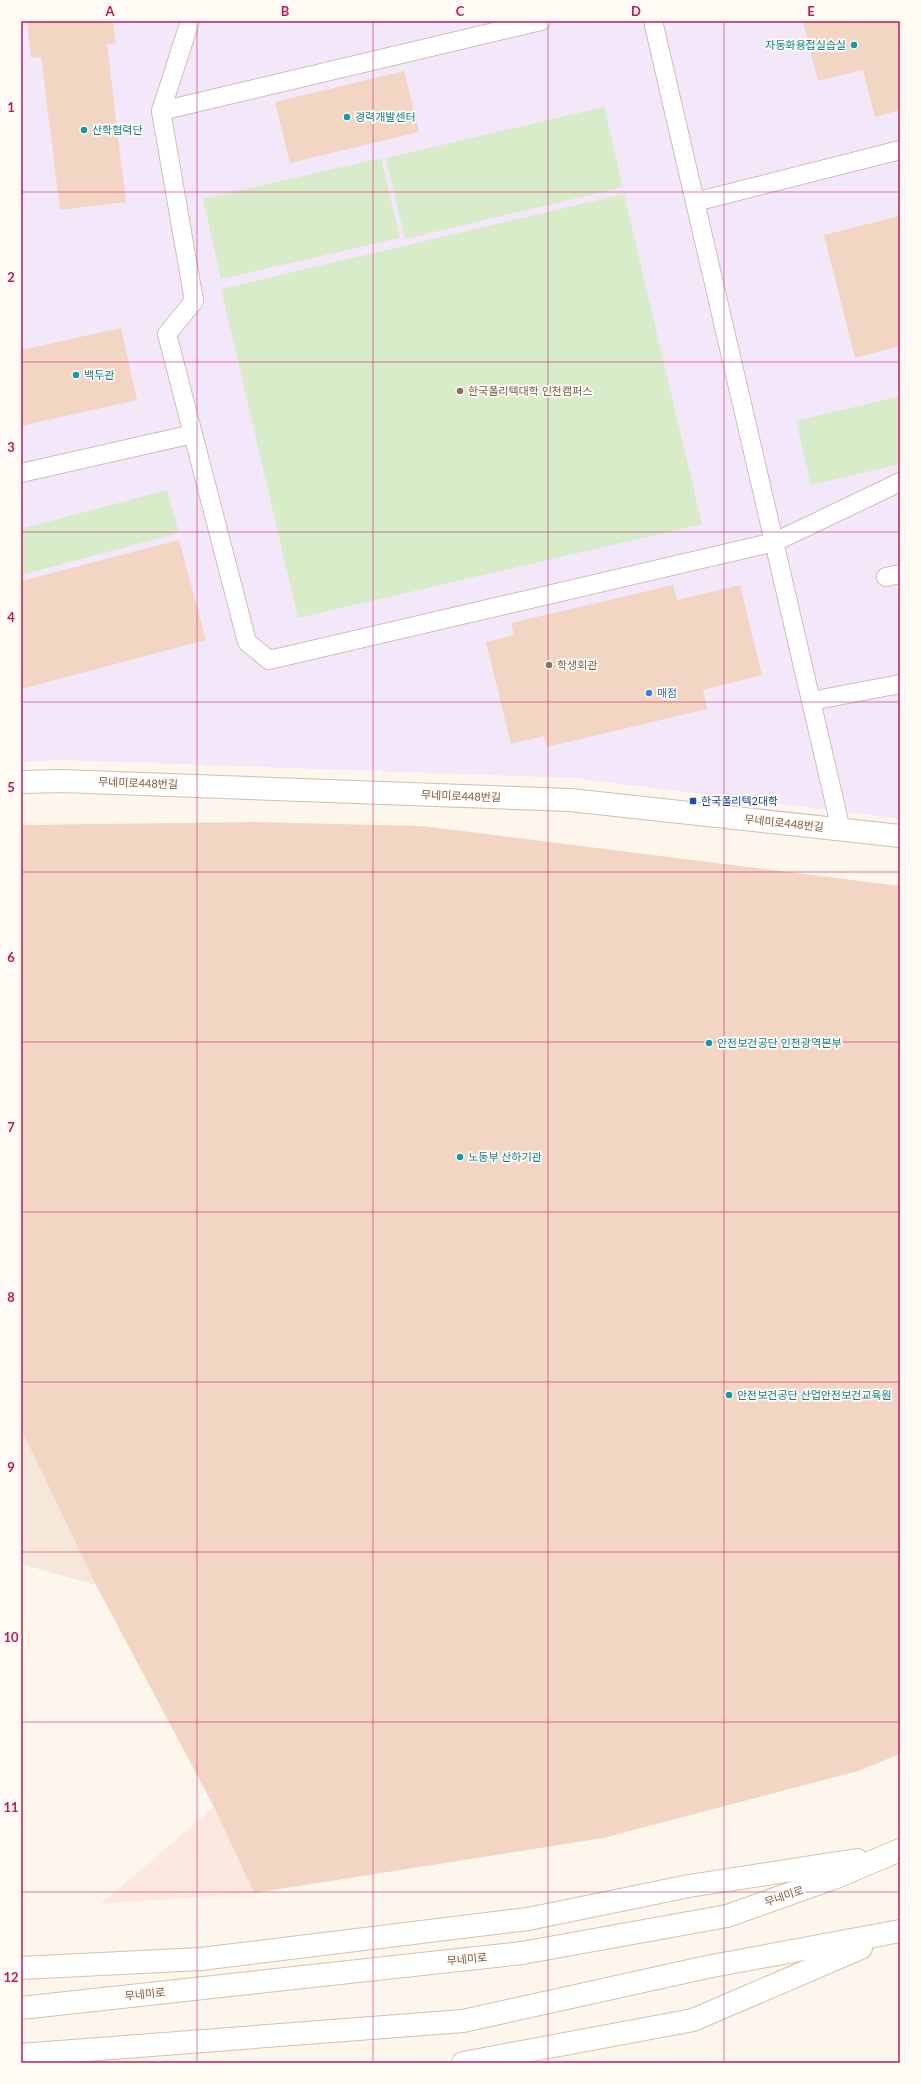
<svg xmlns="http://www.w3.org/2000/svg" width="921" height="2084" viewBox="0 0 921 2084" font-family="Lato,'Noto Sans KR',sans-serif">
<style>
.residential{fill:#f5e8da}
.commercial{fill:#fde8e0}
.education{fill:#f3e8fa}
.green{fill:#d8ecc9}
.building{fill:#f3d5c3}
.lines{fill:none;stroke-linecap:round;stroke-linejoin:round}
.service-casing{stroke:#d1beb0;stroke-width:20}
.minor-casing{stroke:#d1beb0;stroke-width:24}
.secondary-casing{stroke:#d6c0b0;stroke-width:24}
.service{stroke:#fff;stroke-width:18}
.minor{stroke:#fff;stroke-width:22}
.secondary{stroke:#fff;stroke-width:22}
.grid{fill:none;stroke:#c2185b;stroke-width:1;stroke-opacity:0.55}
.culture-dot{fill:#0f9aa8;stroke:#fffaf3;stroke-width:1.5}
.education-dot{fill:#8d6e63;stroke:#fffaf3;stroke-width:1.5}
.shop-dot{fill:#3f7fe0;stroke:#fffaf3;stroke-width:1.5}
.transit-dot{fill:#1a4fb4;stroke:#fffaf3;stroke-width:1.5}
.labels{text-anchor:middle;stroke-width:3.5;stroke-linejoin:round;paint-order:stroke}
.culture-label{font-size:11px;fill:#0d838f;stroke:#fffaf3;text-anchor:start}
.education-label{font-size:11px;fill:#785e54;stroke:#fffaf3;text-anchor:start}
.shop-label{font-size:11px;fill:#366cbe;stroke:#fffaf3;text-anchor:start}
.street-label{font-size:11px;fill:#7a5c4d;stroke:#fffaf3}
.transit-label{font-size:11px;fill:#164399;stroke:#fffaf3;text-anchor:start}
.neatline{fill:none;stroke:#c2185b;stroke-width:1.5}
.grid-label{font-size:13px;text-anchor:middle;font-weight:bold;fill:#c2185b}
</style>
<rect width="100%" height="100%" fill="#fdf6ec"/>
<!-- residential -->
<path class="residential" d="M 21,1429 L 96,1585 L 21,1564 Z"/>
<!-- commercial -->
<path class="commercial" d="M 214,1807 L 254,1893 L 101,1904 Z"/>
<!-- education -->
<path class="education" d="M 21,21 L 900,21 L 900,819 L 573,778 L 61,760 L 21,762 Z"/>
<!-- green -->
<g class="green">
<path d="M 604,107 L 623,187 L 405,239 L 386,158 Z"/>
<path d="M 381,158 L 400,238 L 221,279 L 203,199 Z"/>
<path d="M 624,194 L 702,524 L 298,618 L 221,289 Z"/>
<path d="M 900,396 L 900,464 L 811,485 L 796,421 Z"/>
<path d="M 167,490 L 179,533 L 21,575 L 21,529 Z"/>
</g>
<!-- building -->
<g class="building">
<path d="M 27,21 L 113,21 L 116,43 L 107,44 L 126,202 L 60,210 L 41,57 L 31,58 Z"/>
<path d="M 803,21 L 900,21 L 900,110 L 875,117 L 863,70 L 818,81 Z"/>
<path d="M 404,71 L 419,132 L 290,163 L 275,102 Z"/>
<path d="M 900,216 L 900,346 L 855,358 L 824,235 Z"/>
<path d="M 121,328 L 137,400 L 21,426 L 21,350 Z"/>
<path d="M 179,540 L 206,640 L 21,689 L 21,581 Z"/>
<path d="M 673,585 L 677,600 L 740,585 L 762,675 L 703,690 L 707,709 L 547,747 L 544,736 L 511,744 L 486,642 L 514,635 L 511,623 Z"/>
<path d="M 253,822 L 422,826 L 900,886 L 900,1754 L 858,1771 L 603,1838 L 254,1893 L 214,1807 L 96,1585 L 21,1429 L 21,825 Z"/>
</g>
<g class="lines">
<defs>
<g id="service">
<path d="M 541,21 L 161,111 L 194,301 L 167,334 L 247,642 L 269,660 L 775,542 L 900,482"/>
<path d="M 653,21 L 841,830"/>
<path d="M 161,111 L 190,21"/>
<path d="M 695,202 L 900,150"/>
<path d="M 21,473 L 193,434"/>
<path d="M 886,577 L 900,574"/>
<path d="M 811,701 L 900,684"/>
</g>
<path id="minor" d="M 21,782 L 62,781 L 570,800 L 900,836"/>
<g id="secondary">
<path d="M 21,1968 L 201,1959 L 528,1919 L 689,1886 L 857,1860"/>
<path d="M 21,2008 L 522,1953 L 727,1916 L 834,1878 L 900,1850"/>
<path d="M 21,2055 L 463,2021 L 707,1967 L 900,1931"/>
<path d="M 463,2063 L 693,2020 L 861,1948"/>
</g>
</defs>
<!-- service casing -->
<use href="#service" class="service-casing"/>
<!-- minor casing -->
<use href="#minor" class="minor-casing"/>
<!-- secondary casing -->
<use href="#secondary" class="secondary-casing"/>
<!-- service -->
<use href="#service" class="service"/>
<!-- minor -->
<use href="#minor" class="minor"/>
<!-- secondary -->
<use href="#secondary" class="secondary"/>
</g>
<!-- grid -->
<path class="grid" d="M 197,21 L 197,2063M 373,21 L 373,2063M 548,21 L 548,2063M 724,21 L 724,2063M 21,192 L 900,192M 21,362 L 900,362M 21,532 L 900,532M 21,702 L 900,702M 21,872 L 900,872M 21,1042 L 900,1042M 21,1212 L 900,1212M 21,1382 L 900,1382M 21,1552 L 900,1552M 21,1722 L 900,1722M 21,1892 L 900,1892"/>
<!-- markers -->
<g class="culture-dot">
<circle cx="854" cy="45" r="4"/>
<circle cx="347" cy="117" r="4"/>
<circle cx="84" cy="130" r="4"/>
<circle cx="76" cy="375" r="4"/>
<circle cx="709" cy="1043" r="4"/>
<circle cx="460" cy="1157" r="4"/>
<circle cx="729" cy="1395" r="4"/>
</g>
<g class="education-dot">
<circle cx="460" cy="391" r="4"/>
<circle cx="549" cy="665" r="4"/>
</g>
<circle class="shop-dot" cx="649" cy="693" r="4"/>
<rect class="transit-dot" x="689" y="797" width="8" height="8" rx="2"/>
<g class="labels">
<!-- culture labels -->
<g class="culture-label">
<text x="846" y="49" text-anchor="end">자동화용접실습실</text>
<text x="355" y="121">경력개발센터</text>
<text x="92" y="134">산학협력단</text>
<text x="84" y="379">백두관</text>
<text x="717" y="1047">안전보건공단 인천광역본부</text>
<text x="468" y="1161">노동부 산하기관</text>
<text x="737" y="1399">안전보건공단 산업안전보건교육원</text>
</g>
<!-- education labels -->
<g class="education-label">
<text x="468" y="395">한국폴리텍대학 인천캠퍼스</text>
<text x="557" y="669">학생회관</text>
</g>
<!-- shop labels -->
<g class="shop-label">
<text x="657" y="697">매점</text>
</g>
<!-- street labels -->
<g class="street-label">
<text transform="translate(138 783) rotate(2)" y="4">무네미로448번길</text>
<text transform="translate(461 796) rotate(2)" y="4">무네미로448번길</text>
<text transform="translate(784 823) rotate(6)" y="4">무네미로448번길</text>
<text transform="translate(784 1896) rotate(-19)" y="4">무네미로</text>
<text transform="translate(467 1959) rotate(-6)" y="4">무네미로</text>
<text transform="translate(145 1994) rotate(-6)" y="4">무네미로</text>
</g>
<!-- transit labels -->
<g class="transit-label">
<text x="701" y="805">한국폴리텍2대학</text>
</g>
</g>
<!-- border -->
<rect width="921" height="2084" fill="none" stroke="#fffaf3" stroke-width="44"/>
<rect x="22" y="22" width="877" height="2040" class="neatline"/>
<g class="grid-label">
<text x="110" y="16">A</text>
<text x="285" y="16">B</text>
<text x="460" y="16">C</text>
<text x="636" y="16">D</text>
<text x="811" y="16">E</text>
<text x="11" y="112">1</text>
<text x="11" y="282">2</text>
<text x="11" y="452">3</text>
<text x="11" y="622">4</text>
<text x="11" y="792">5</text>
<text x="11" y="962">6</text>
<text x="11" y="1132">7</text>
<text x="11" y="1302">8</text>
<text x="11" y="1472">9</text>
<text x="11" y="1642">10</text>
<text x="11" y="1812">11</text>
<text x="11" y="1982">12</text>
</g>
</svg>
